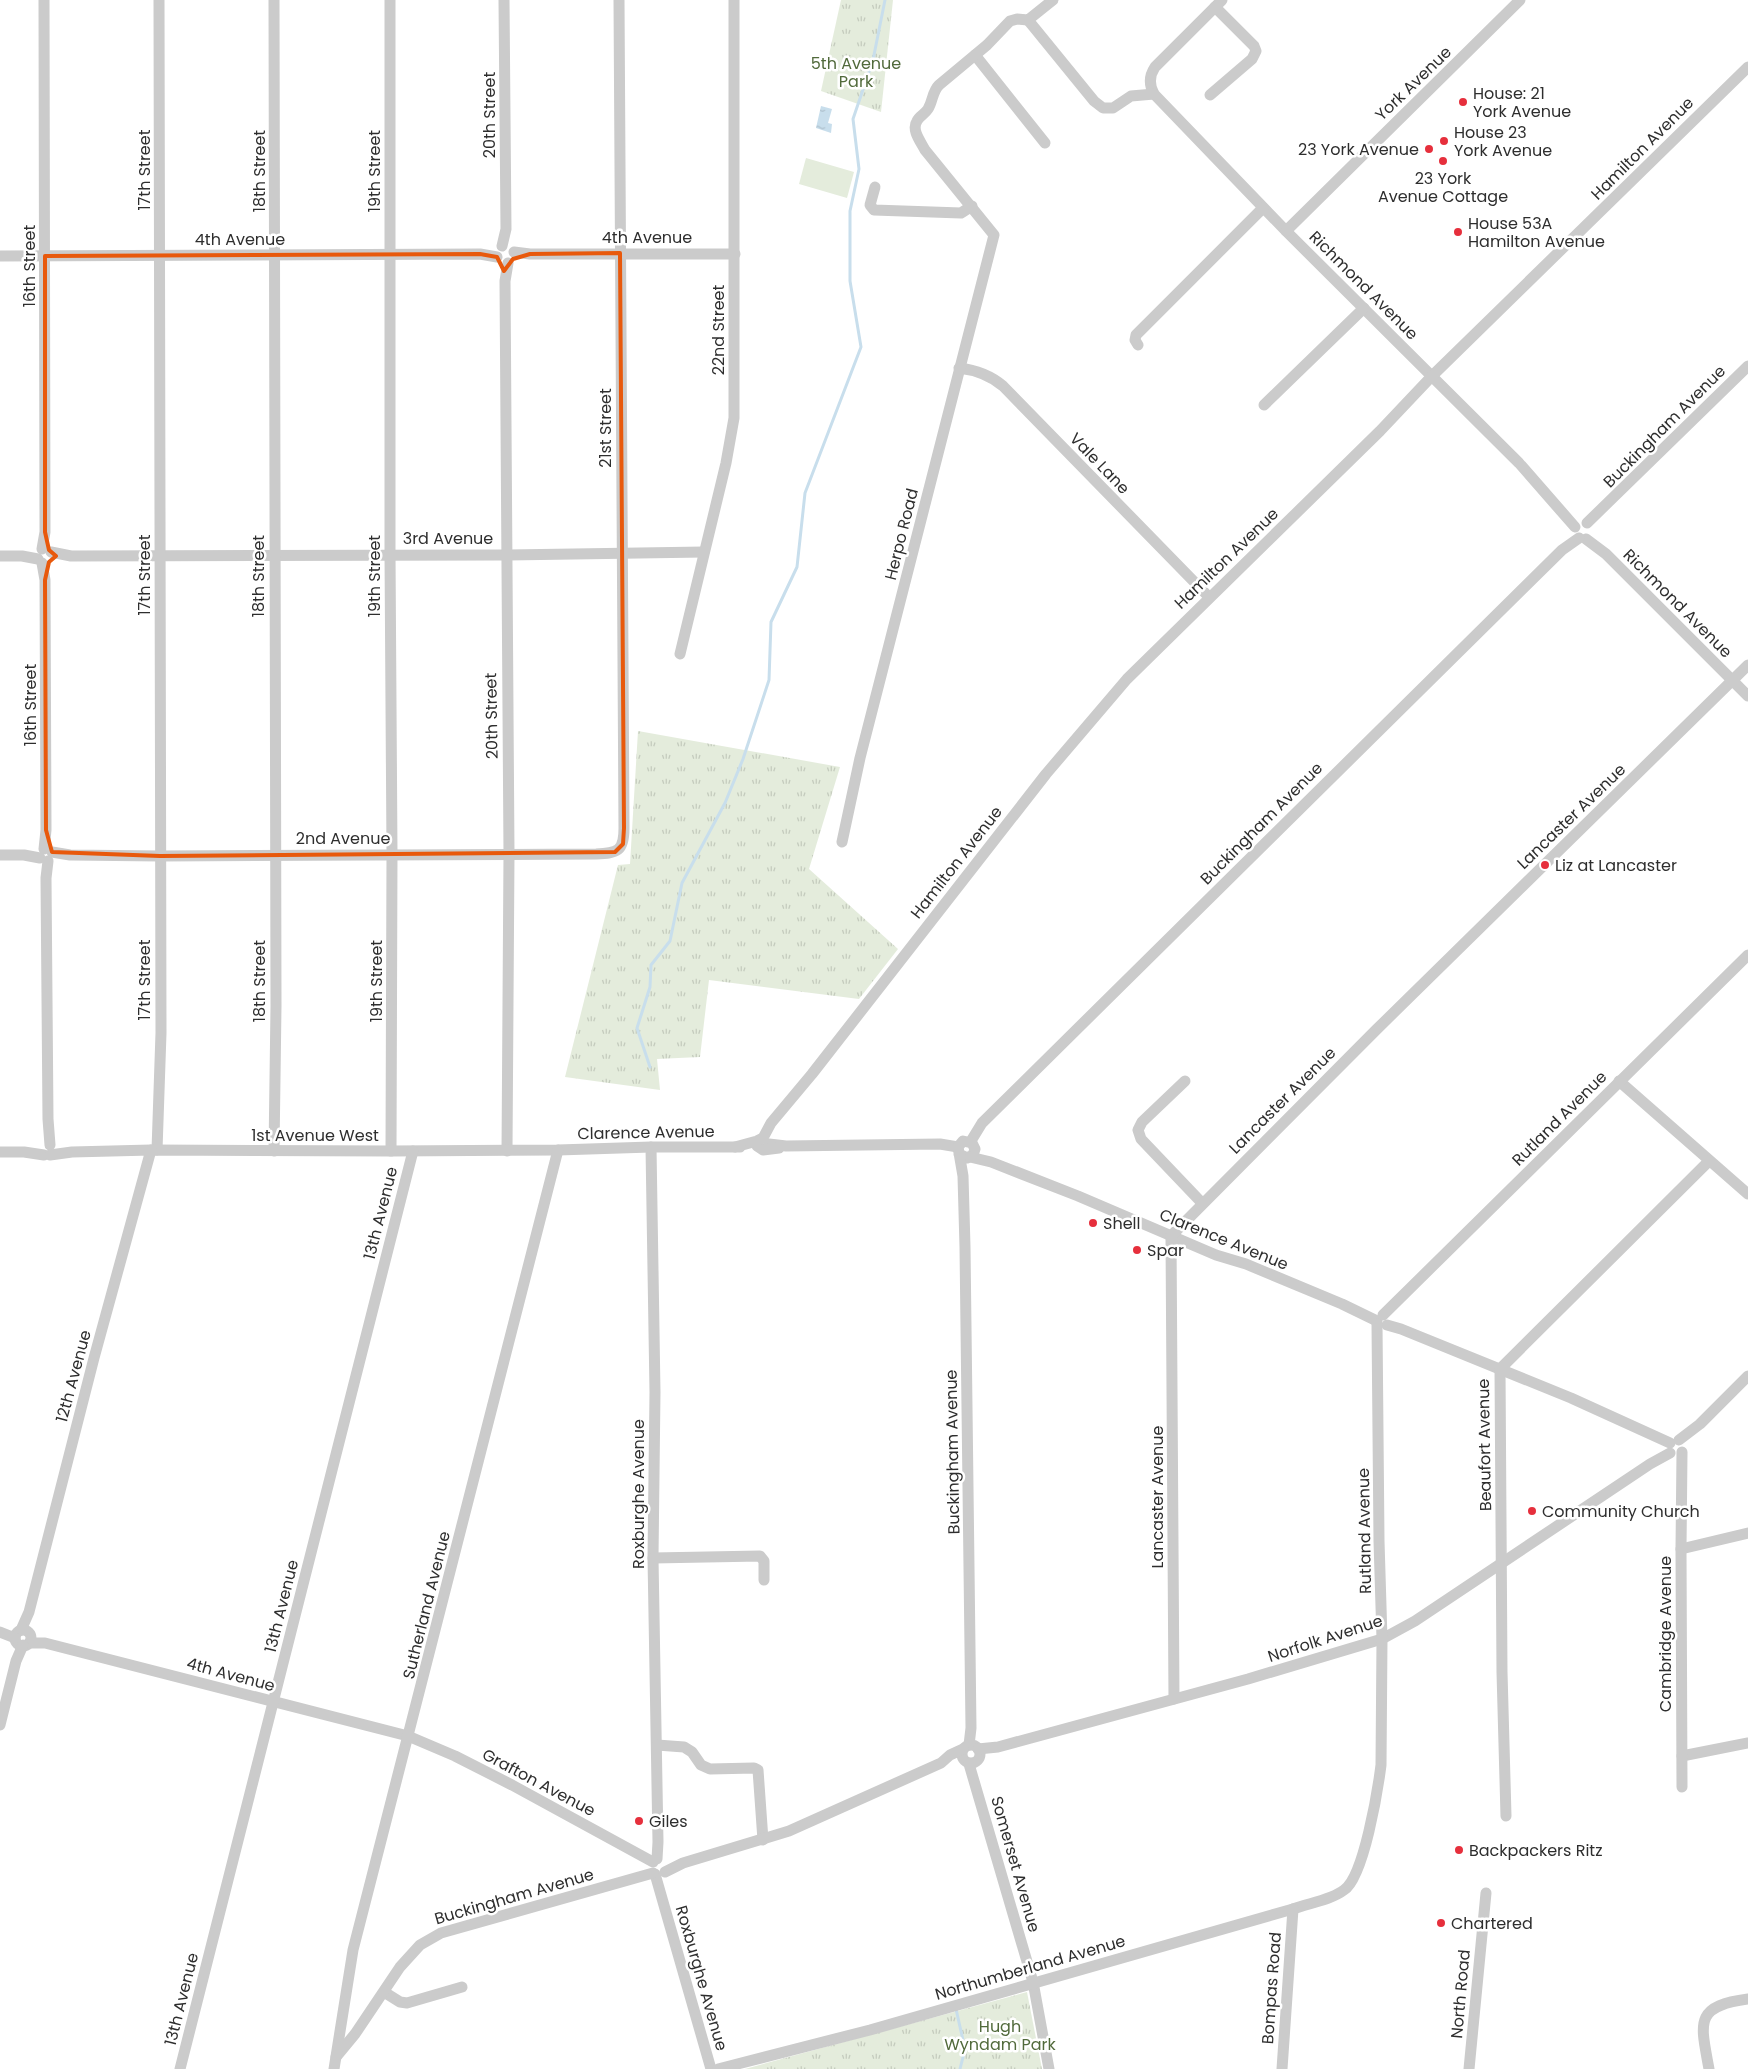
<svg xmlns="http://www.w3.org/2000/svg" width="1748" height="2069" viewBox="0 0 1748 2069" font-family="Poppins,sans-serif">
<style>
.grass{fill:#e4ecdc}
.park{fill:url(#park-tufts)}
.water{fill:url(#water-ripples)}
.lines{fill:none;stroke-linecap:round;stroke-linejoin:round}
.stream{stroke:#c8deec;stroke-width:3}
.street{stroke:#cbcbcb;stroke-width:11}
.marked{fill:none;stroke:#e8590c;stroke-width:4;stroke-linejoin:round}
.poi-dot{fill:#e62f3c;stroke:#fff;stroke-width:2}
.labels{text-anchor:middle;stroke-width:5;stroke-linejoin:round;paint-order:stroke}
.park-label{font-size:16px;fill:#516a3b;stroke:#fff}
.street-label{font-size:16px;fill:#2e2e2e;stroke:#fff}
.poi-label{font-size:16px;fill:#2e2e2e;stroke:#fff;text-anchor:start}
</style>
<defs>
<pattern id="park-tufts" width="24" height="20" patternUnits="userSpaceOnUse" patternTransform="scale(1.25)"><rect width="24" height="20" fill="#e4ecdc"/><path d="M3 7l-1-3M5 7V3M7 7l1-3M15 17l-1-3M17 17v-4M19 17l1-3" fill="none" stroke="#c4cbbd"/></pattern>
<pattern id="water-ripples" width="26" height="14" patternUnits="userSpaceOnUse" patternTransform="scale(1.25)"><rect width="26" height="14" fill="#c8deec"/><path d="M2 4q2-2 4 0t4 0M15 11q2-2 4 0t4 0" fill="none" stroke="#acbfcb"/></pattern>
</defs>
<rect width="100%" height="100%" fill="#fff"/>
<!-- grass -->
<path class="grass" d="M 806,158 L 854,172 L 847,198 L 799,184 Z"/>
<!-- park -->
<g class="park">
<path d="M 841,0 L 893,0 L 881,112 L 821,91 Z"/>
<path d="M 638,731 L 840,767 L 809,869 L 898,949 L 859,999 L 709,980 L 700,1057 L 657,1059 L 660,1090 L 565,1077 L 618,865 L 630,864 Z"/>
<path d="M 1027,1992 L 1042,2069 L 745,2069 Z"/>
</g>
<!-- water -->
<path class="water" d="M 821,106 L 832,109 L 828,123 L 832,124 L 831,133 L 816,128 Z"/>
<g class="lines">
<!-- stream -->
<g class="stream">
<path d="M 650,1067 L 637,1028 L 650,987 L 651,965 L 670,941 L 682,883 L 725,803 L 743,759 L 769,680 L 771,622 L 797,567 L 805,493 L 861,347 L 850,281 L 850,211 L 859,169 L 853,119 L 873,60 L 885,0"/>
<path d="M 956,2009 L 965,2049 L 960,2069"/>
</g>
<!-- street -->
<g class="street">
<path d="M 390,0 L 390,554 L 392,853 L 391,1151"/>
<path d="M 1222,0 L 1155,67 C 1149,76 1149,85 1154,94 L 1286,231 L 1519,463 L 1575,527"/>
<path d="M 1028,20 L 1094,101 L 1103,108 L 1113,108 L 1131,96 L 1154,94"/>
<path d="M 975,55 L 1045,143"/>
<path d="M 1210,95 L 1252,59 L 1256,51 L 1254,46 L 1215,7"/>
<path d="M 875,187 L 870,205 L 874,210 L 961,213 L 972,206"/>
<path d="M 1286,231 L 1520,0"/>
<path d="M 502,246 L 506,229 L 504,0"/>
<path d="M 514,252 L 530,254 L 735,254"/>
<path d="M 0,256 L 480,254 L 497,257"/>
<path d="M 1138,345 L 1135,340 L 1136,335 L 1263,208"/>
<path d="M 959,368 C 976,370 990,375 1003,386 L 1209,597"/>
<path d="M 1264,405 L 1364,308"/>
<path d="M 1587,523 L 1748,366"/>
<path d="M 1586,539 L 1606,554 L 1748,696"/>
<path d="M 42,549 L 45,532 L 44,0"/>
<path d="M 51,552 L 71,556 L 506,555 L 704,552"/>
<path d="M 0,556 L 22,556 L 38,559"/>
<path d="M 42,563 L 45,580 L 46,830 L 44,849"/>
<path d="M 680,654 L 726,463 L 734,418 L 734,0"/>
<path d="M 842,842 L 860,758 L 994,235 L 925,150 C 921,142 911,130 917,121 C 919,116 925,114 928,109 C 933,101 932,92 939,85 L 987,45 L 1010,21 L 1017,19 L 1028,20 L 1053,0"/>
<path d="M 52,852 L 70,855 L 160,856 L 596,854 C 618,853 624,851 624,828 L 619,0"/>
<path d="M 0,855 L 24,855 L 40,858"/>
<path d="M 48,861 L 46,878 L 48,1119 L 50,1145"/>
<path d="M 1185,1081 L 1142,1122 L 1138,1130 L 1141,1139 L 1202,1203"/>
<path d="M 1619,1081 L 1748,1194"/>
<path d="M 971,1141 L 982,1123 L 1562,550 L 1579,538"/>
<path d="M 769,1144 L 786,1146 L 940,1144 L 958,1147"/>
<path d="M 757,1146 L 763,1150 L 779,1148"/>
<path d="M 651,1147 L 655,1392 L 653,1558 L 658,1842 L 657,1859"/>
<path d="M 735,1147 L 757,1141 L 763,1138 L 771,1123 L 812,1074 L 1046,774 L 1127,679 L 1380,431 L 1432,376 L 1748,67"/>
<path d="M 157,1150 L 161,1033 L 159,0"/>
<path d="M 274,1151 L 276,1006 L 274,0"/>
<path d="M 507,1151 L 509,854 L 505,281 L 508,263"/>
<path d="M 0,1152 L 24,1152 L 44,1155"/>
<path d="M 959,1154 L 967,1158 L 973,1155 L 975,1149 L 972,1143 L 963,1141 L 958,1147 L 963,1176 L 965,1247 L 971,1728 L 969,1745"/>
<path d="M 50,1155 L 72,1152 L 151,1150 L 391,1151 L 558,1150 L 651,1147 L 740,1147"/>
<path d="M 970,1157 L 991,1162 L 1078,1196 L 1216,1255 L 1246,1264 L 1342,1304 L 1377,1321"/>
<path d="M 1383,1315 L 1748,955"/>
<path d="M 1387,1325 L 1401,1329 L 1571,1398 L 1670,1443"/>
<path d="M 1679,1440 L 1700,1424 L 1748,1376"/>
<path d="M 1681,1549 L 1748,1533"/>
<path d="M 653,1558 L 760,1556 L 764,1561 L 764,1580"/>
<path d="M 21,1630 L 29,1612 L 94,1358 L 151,1150"/>
<circle cx="23" cy="1638" r="8"/>
<path d="M 0,1632 L 15,1638"/>
<path d="M 29,1643 L 45,1643 L 408,1736 L 455,1756 L 512,1785 L 653,1862"/>
<path d="M 1174,1699 L 1171,1236 L 1377,1029 L 1748,665"/>
<path d="M 0,1725 L 16,1661 L 23,1645"/>
<circle cx="971" cy="1754" r="9"/>
<path d="M 657,1745 L 684,1747 L 692,1752 L 701,1765 L 710,1769 L 754,1768 L 758,1770 L 763,1840"/>
<path d="M 978,1749 L 998,1747 L 1248,1679 L 1382,1639 L 1415,1621 L 1650,1464 L 1670,1453"/>
<path d="M 1682,1756 L 1748,1743"/>
<path d="M 969,1764 L 1033,1982 L 1049,2069"/>
<path d="M 1682,1787 L 1681,1549 L 1682,1452"/>
<path d="M 1506,1816 L 1502,1672 L 1500,1369 L 1709,1161"/>
<path d="M 665,1872 L 683,1863 L 789,1831 L 941,1763 L 950,1755 L 963,1749"/>
<path d="M 655,1874 L 711,2069"/>
<path d="M 384,1992 L 400,2002 L 407,2003 L 462,1987"/>
<path d="M 336,2057 L 355,2034 L 400,1967 L 420,1945 L 441,1933 L 653,1873"/>
<path d="M 180,2069 L 413,1151"/>
<path d="M 334,2069 L 353,1950 L 558,1150"/>
<path d="M 718,2069 L 870,2030 L 1293,1909 C 1309,1903 1331,1900 1344,1890 C 1364,1877 1378,1789 1381,1765 L 1382,1639 L 1379,1541 L 1377,1324"/>
<path d="M 1282,2069 L 1293,1909"/>
<path d="M 1469,2069 L 1486,1893"/>
<path d="M 1709,2069 C 1701,2024 1693,2006 1748,1999"/>
</g>
</g>
<!-- marked area -->
<path class="marked" d="M 620,253 L 624,828 L 623,844 L 615,852 L 160,856 L 52,852 L 46,830 L 45,580 L 49,562 L 56,556 L 49,550 L 45,532 L 45,256 L 480,254 L 497,257 L 504,271 L 513,259 L 530,254 Z"/>
<!-- markers -->
<g class="poi-dot">
<circle cx="1463" cy="102" r="5"/>
<circle cx="1444" cy="141" r="5"/>
<circle cx="1429" cy="149" r="5"/>
<circle cx="1443" cy="161" r="5"/>
<circle cx="1458" cy="232" r="5"/>
<circle cx="1545" cy="865" r="5"/>
<circle cx="1093" cy="1223" r="5"/>
<circle cx="1137" cy="1250" r="5"/>
<circle cx="1532" cy="1511" r="5"/>
<circle cx="639" cy="1821" r="5"/>
<circle cx="1459" cy="1850" r="5"/>
<circle cx="1441" cy="1923" r="5"/>
</g>
<g class="labels">
<!-- park labels -->
<g class="park-label">
<text x="856" y="69">5th Avenue<tspan x="856" dy="18">Park</tspan></text>
<text x="1000" y="2032">Hugh<tspan x="1000" dy="18">Wyndam Park</tspan></text>
</g>
<!-- street labels -->
<g class="street-label">
<text transform="translate(1413 83) rotate(-44)" y="6">York Avenue</text>
<text transform="translate(489 115) rotate(-90)" y="6">20th Street</text>
<text transform="translate(1642 148) rotate(-45)" y="6">Hamilton Avenue</text>
<text transform="translate(144 170) rotate(-90)" y="6">17th Street</text>
<text transform="translate(259 171) rotate(-90)" y="6">18th Street</text>
<text transform="translate(374 171) rotate(-90)" y="6">19th Street</text>
<text x="647" y="243">4th Avenue</text>
<text x="240" y="245">4th Avenue</text>
<text transform="translate(29 266) rotate(-90)" y="6">16th Street</text>
<text transform="translate(1364 285) rotate(45)" y="6">Richmond Avenue</text>
<text transform="translate(718 330) rotate(-90)" y="6">22nd Street</text>
<text transform="translate(1664 426) rotate(-45)" y="6">Buckingham Avenue</text>
<text transform="translate(605 428) rotate(-90)" y="6">21st Street</text>
<text transform="translate(1100 463) rotate(46)" y="6">Vale Lane</text>
<text transform="translate(901 534) rotate(-76)" y="6">Herpo Road</text>
<text x="448" y="544">3rd Avenue</text>
<text transform="translate(1226 558) rotate(-44)" y="6">Hamilton Avenue</text>
<text transform="translate(144 575) rotate(-90)" y="6">17th Street</text>
<text transform="translate(258 576) rotate(-90)" y="6">18th Street</text>
<text transform="translate(374 576) rotate(-90)" y="6">19th Street</text>
<text transform="translate(1678 603) rotate(45)" y="6">Richmond Avenue</text>
<text transform="translate(30 705) rotate(-90)" y="6">16th Street</text>
<text transform="translate(491 716) rotate(-91)" y="6">20th Street</text>
<text transform="translate(1571 816) rotate(-44)" y="6">Lancaster Avenue</text>
<text transform="translate(1261 823) rotate(-45)" y="6">Buckingham Avenue</text>
<text x="343" y="844">2nd Avenue</text>
<text transform="translate(956 862) rotate(-52)" y="6">Hamilton Avenue</text>
<text transform="translate(144 980) rotate(-90)" y="6">17th Street</text>
<text transform="translate(259 981) rotate(-90)" y="6">18th Street</text>
<text transform="translate(376 981) rotate(-90)" y="6">19th Street</text>
<text transform="translate(1282 1100) rotate(-45)" y="6">Lancaster Avenue</text>
<text transform="translate(1559 1118) rotate(-45)" y="6">Rutland Avenue</text>
<text transform="translate(646 1132) rotate(-1)" y="6">Clarence Avenue</text>
<text x="315" y="1141">1st Avenue West</text>
<text transform="translate(380 1213) rotate(-76)" y="6">13th Avenue</text>
<text transform="translate(1224 1239) rotate(22)" y="6">Clarence Avenue</text>
<text transform="translate(73 1376) rotate(-75)" y="6">12th Avenue</text>
<text transform="translate(1484 1445) rotate(-91)" y="6">Beaufort Avenue</text>
<text transform="translate(952 1452) rotate(-91)" y="6">Buckingham Avenue</text>
<text transform="translate(638 1494) rotate(-90)" y="6">Roxburghe Avenue</text>
<text transform="translate(1157 1497) rotate(-90)" y="6">Lancaster Avenue</text>
<text transform="translate(1364 1531) rotate(-91)" y="6">Rutland Avenue</text>
<text transform="translate(426 1605) rotate(-76)" y="6">Sutherland Avenue</text>
<text transform="translate(281 1606) rotate(-76)" y="6">13th Avenue</text>
<text transform="translate(1665 1634) rotate(-90)" y="6">Cambridge Avenue</text>
<text transform="translate(1325 1638) rotate(-18)" y="6">Norfolk Avenue</text>
<text transform="translate(231 1674) rotate(15)" y="6">4th Avenue</text>
<text transform="translate(539 1782) rotate(28)" y="6">Grafton Avenue</text>
<text transform="translate(1016 1864) rotate(74)" y="6">Somerset Avenue</text>
<text transform="translate(514 1896) rotate(-16)" y="6">Buckingham Avenue</text>
<text transform="translate(1030 1967) rotate(-16)" y="6">Northumberland Avenue</text>
<text transform="translate(702 1978) rotate(74)" y="6">Roxburghe Avenue</text>
<text transform="translate(1271 1988) rotate(-86)" y="6">Bompas Road</text>
<text transform="translate(1460 1994) rotate(-85)" y="6">North Road</text>
<text transform="translate(181 1999) rotate(-76)" y="6">13th Avenue</text>
</g>
<!-- poi labels -->
<g class="poi-label">
<text x="1473" y="99">House: 21<tspan x="1473" dy="18">York Avenue</tspan></text>
<text x="1454" y="138">House 23<tspan x="1454" dy="18">York Avenue</tspan></text>
<text x="1419" y="155" text-anchor="end">23 York Avenue</text>
<text x="1443" y="184" text-anchor="middle">23 York<tspan x="1443" dy="18">Avenue Cottage</tspan></text>
<text x="1468" y="229">House 53A<tspan x="1468" dy="18">Hamilton Avenue</tspan></text>
<text x="1555" y="871">Liz at Lancaster</text>
<text x="1103" y="1229">Shell</text>
<text x="1147" y="1256">Spar</text>
<text x="1542" y="1517">Community Church</text>
<text x="649" y="1827">Giles</text>
<text x="1469" y="1856">Backpackers Ritz</text>
<text x="1451" y="1929">Chartered</text>
</g>
</g>
</svg>
